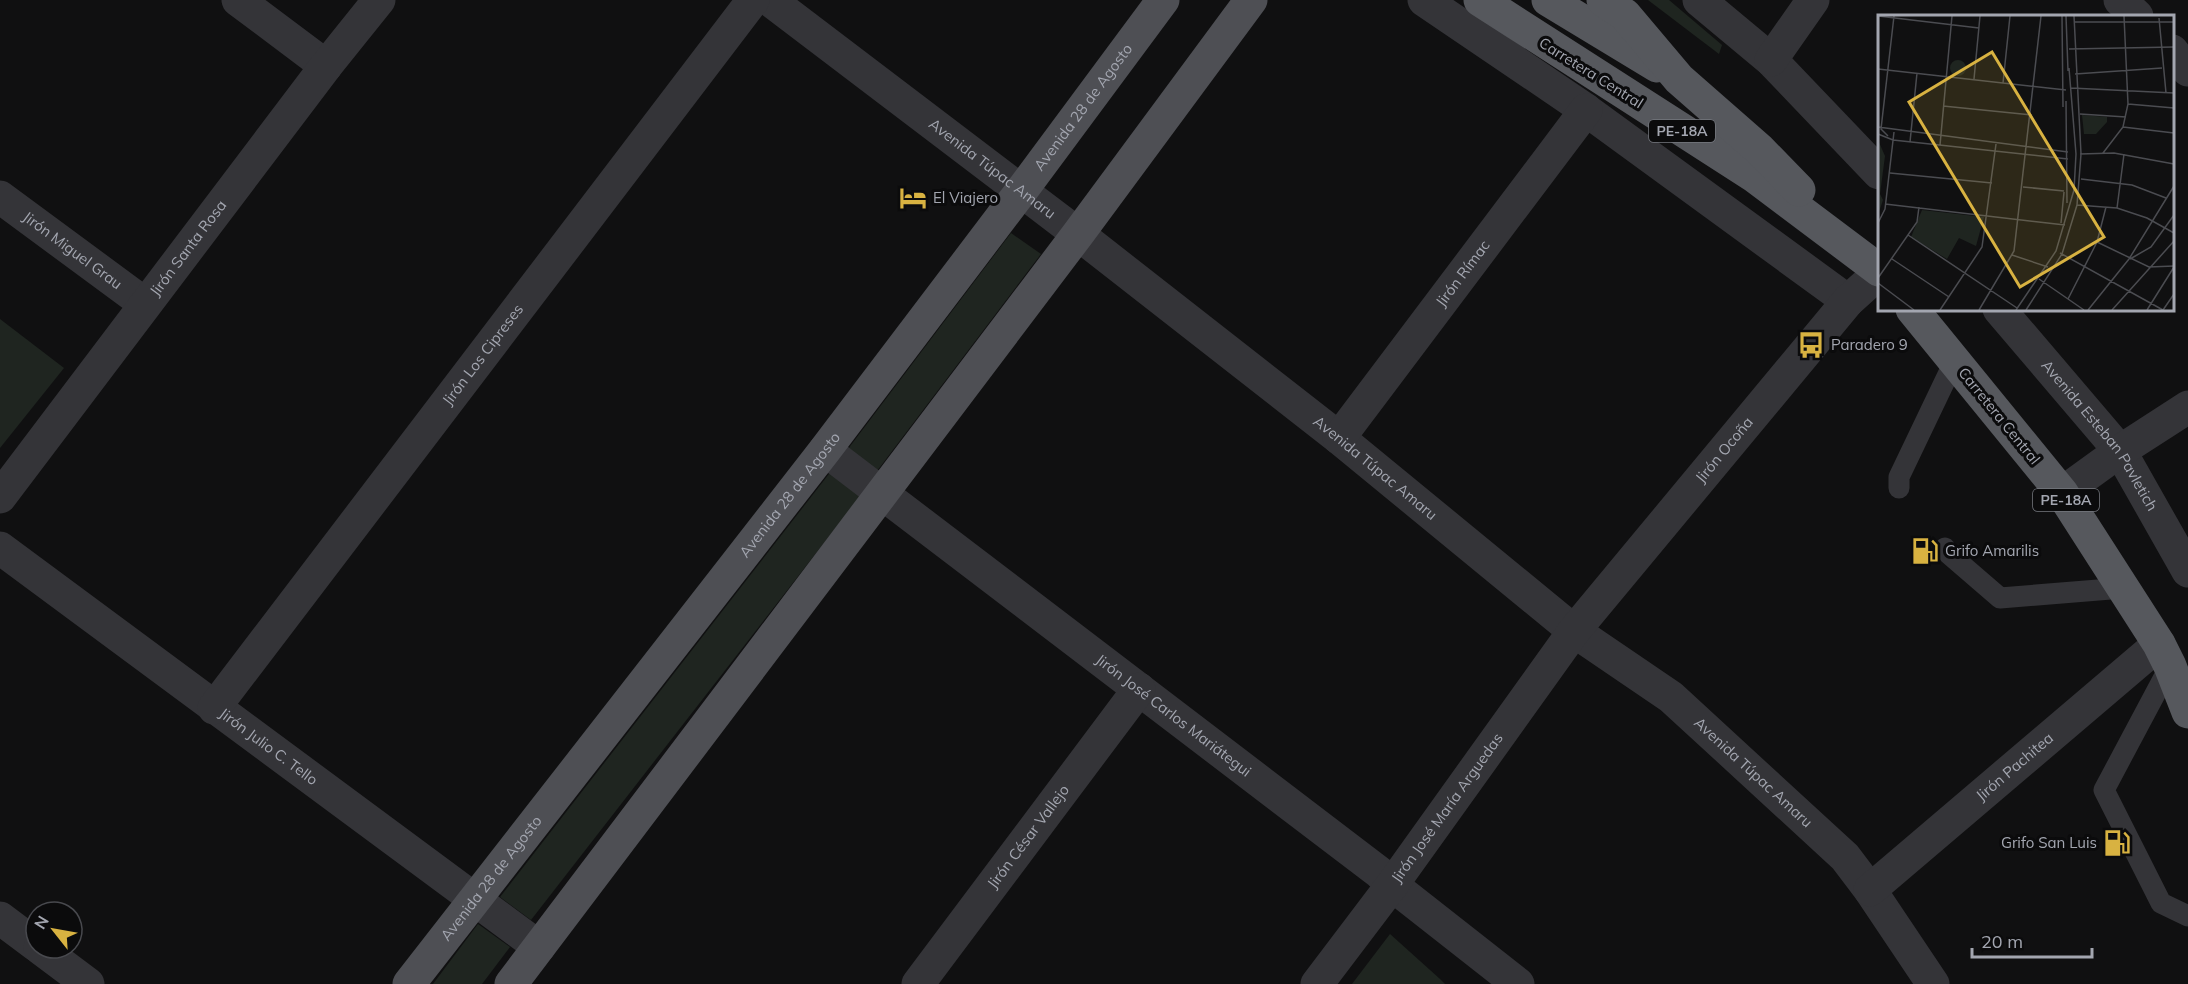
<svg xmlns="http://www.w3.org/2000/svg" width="2188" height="984" viewBox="0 0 2188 984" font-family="Mulish,sans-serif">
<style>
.green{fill:#1f2520}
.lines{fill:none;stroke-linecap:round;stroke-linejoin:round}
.service{stroke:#343438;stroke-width:21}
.minor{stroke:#343438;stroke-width:33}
.primary{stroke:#4e4f54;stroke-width:33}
.trunk{stroke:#56585d;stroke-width:33}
.labels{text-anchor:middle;stroke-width:6;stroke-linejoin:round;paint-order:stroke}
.shield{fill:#0b0b0c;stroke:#75787f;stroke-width:1.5}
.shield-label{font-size:14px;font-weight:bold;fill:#a3a6b0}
.street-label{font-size:15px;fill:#a3a6b0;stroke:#0b0b0c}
.poi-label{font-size:15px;fill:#a3a6b0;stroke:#0b0b0c;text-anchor:start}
.inset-road{fill:none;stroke:#4b4c51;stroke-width:1.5}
.view{fill:#d8b241;fill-opacity:0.15;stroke:#d8b241;stroke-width:3}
.inset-edge{fill:none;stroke:#a3a6b0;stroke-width:3}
</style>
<rect width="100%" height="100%" fill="#101011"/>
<!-- green -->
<g class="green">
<path d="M 1648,0 L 1669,0 L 1722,45 L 1719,54 Z"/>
<path d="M 1011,233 L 1041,254 L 877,471 L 848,449 Z"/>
<path d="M 0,319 L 64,368 L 0,448 Z"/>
<path d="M 832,470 L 862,494 L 531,920 L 500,897 Z"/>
<path d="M 478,924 L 510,947 L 482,984 L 433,984 Z"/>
<path d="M 1390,934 L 1440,979 L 1445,984 L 1352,984 Z"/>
</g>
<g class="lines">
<!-- service -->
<g class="service">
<path d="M 1899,488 L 1899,477 L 1954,362"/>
<path d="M 1945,548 L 1949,554 L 2000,598 L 2123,588"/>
<path d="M 2170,666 L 2104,790 L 2161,903 L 2188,916"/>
</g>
<!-- minor -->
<g class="minor">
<path d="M 238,0 L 326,66"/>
<path id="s1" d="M 770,0 L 1078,234 L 1339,438 L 1574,631 L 1671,697 L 1845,857 L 1870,890 L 1933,984"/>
<path d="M 1424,0 L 1586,110 L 1848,301"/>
<path d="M 1699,0 L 1771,60 L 1879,173"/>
<path d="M 2120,0 L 2137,16"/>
<path d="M 2172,51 L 2188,70"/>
<path d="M 1771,60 L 1813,0"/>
<path id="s2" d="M 0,197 L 145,304"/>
<path id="s3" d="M 1999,309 L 2120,451 L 2188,571"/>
<path id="s4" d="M 1339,438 L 1586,110"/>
<path id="s5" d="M 825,450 L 1380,873 L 1392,885 L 1518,984"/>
<path d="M 2062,493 L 2120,451 L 2188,407"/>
<path id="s6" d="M 0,497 L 326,66 L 379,0"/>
<path id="s7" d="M 0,548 L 539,947"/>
<path id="s8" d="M 214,708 L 753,0"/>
<path id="s9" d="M 1870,890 L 2159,644"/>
<path d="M 0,918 L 36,945"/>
<path d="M 40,948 L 88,984"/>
<path id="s10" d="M 918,984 L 1139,689"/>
<path id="s11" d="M 1317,984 L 1392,885 L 1574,631 L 1848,301 L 1879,273"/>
</g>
<!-- primary -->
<g class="primary">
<path id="s12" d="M 409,984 L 825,450 L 1022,190 L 1163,0"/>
<path d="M 511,984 L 1078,234 L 1251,0"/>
</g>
<!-- trunk -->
<g class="trunk">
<path d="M 1480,0 L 1754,176 L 1879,270"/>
<path d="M 1548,0 L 1657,66"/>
<path d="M 1603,0 L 1625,15 L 1679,79 L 1760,150 L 1799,190"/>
<path d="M 1912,309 L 2062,493 L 2159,644 L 2170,666 L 2188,712"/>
</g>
</g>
<!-- icons -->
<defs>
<symbol id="hotel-bare" viewBox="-9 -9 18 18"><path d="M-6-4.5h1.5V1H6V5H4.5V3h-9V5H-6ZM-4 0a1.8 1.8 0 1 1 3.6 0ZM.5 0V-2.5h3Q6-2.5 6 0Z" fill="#d8b241" stroke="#0b0b0c" stroke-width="2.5" paint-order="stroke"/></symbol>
<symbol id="bus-bare" viewBox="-9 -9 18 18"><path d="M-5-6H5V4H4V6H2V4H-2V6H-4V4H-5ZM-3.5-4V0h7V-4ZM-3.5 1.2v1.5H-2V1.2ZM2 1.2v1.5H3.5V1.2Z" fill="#d8b241" stroke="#0b0b0c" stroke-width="2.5" paint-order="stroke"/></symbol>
<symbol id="fuel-bare" viewBox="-9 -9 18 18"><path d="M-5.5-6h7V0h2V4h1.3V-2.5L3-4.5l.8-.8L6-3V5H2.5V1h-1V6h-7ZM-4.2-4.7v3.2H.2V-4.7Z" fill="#d8b241" stroke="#0b0b0c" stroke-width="2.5" paint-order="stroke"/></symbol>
</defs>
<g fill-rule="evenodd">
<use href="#hotel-bare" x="894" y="179" width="38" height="38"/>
<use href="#bus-bare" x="1792" y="326" width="38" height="38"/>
<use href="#fuel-bare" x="1906" y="532" width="38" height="38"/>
<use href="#fuel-bare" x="2098" y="824" width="38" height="38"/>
</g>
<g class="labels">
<!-- shield labels -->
<g class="shield">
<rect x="1649" y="120" width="66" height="22" rx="4.5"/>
<rect x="2033" y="489" width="66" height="22" rx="4.5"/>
</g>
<g class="shield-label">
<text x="1682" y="136">PE-18A</text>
<text x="2066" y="505">PE-18A</text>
</g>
<!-- street labels -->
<g class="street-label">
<text transform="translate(1591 73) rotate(32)" y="5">Carretera Central</text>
<text dy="5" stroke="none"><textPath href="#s12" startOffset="1106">Avenida 28 de Agosto</textPath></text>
<text dy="5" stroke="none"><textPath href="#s1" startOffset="279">Avenida Túpac Amaru</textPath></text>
<text dy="5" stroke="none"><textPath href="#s6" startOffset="312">Jirón Santa Rosa</textPath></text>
<text dy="5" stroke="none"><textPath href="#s2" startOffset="90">Jirón Miguel Grau</textPath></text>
<text dy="5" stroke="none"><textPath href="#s4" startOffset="206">Jirón Rímac</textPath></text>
<text dy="5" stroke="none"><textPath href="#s8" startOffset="444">Jirón Los Cipreses</textPath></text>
<text transform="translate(1999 416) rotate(51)" y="5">Carretera Central</text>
<text dy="5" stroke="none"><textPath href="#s3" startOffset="162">Avenida Esteban Pavletich</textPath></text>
<text dy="5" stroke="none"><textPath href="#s11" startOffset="672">Jirón Ocoña</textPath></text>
<text dy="5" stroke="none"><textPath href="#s1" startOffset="765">Avenida Túpac Amaru</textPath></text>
<text dy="5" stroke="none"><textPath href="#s12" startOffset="620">Avenida 28 de Agosto</textPath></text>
<text dy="5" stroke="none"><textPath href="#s5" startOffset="438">Jirón José Carlos Mariátegui</textPath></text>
<text dy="5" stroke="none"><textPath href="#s7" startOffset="334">Jirón Julio C. Tello</textPath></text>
<text dy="5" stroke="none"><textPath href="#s9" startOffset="190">Jirón Pachitea</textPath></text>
<text dy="5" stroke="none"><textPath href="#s1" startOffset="1251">Avenida Túpac Amaru</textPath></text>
<text dy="5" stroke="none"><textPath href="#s11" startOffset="219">Jirón José María Arguedas</textPath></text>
<text dy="5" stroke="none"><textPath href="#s10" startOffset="184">Jirón César Vallejo</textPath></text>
<text dy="5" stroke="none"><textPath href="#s12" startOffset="134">Avenida 28 de Agosto</textPath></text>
</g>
<!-- poi labels -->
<g class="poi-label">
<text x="933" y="203">El Viajero</text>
<text x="1831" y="350">Paradero 9</text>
<text x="1945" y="556">Grifo Amarilis</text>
<text x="2097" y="848" text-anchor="end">Grifo San Luis</text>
</g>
</g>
<!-- overview -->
<g transform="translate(1878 15)">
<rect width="296" height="296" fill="#101011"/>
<path d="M72 53a8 8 0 1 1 16 0a8 8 0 1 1-16 0ZM 204,100 L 229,102 L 229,107 L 218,119 L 206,119 ZM 0,125 L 7,141 L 2,179 L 5,185 L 0,200 ZM 44,195 L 106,202 L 98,231 L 81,223 L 69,244 L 33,222 Z" fill="#1f2520"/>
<path class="inset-road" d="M 0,1 L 101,13M 184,1 L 185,92M 188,1 L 190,56M 281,3 L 288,78M 197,7 L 296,7M 191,34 L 296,32M 0,54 L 188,75M 197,59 L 284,53M 96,64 L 102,1M 125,68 L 132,1M 193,73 L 296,78M 188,86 L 189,188M 250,89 L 296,93M 65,91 L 154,100M 202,99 L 248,102M 0,112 L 190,137M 245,112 L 296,118M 0,119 L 15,125 L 190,144M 10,121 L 3,114 L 16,1M 32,127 L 39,58M 62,130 L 74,1M 225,138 L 245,112 L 250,89 L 246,1M 202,139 L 236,138 L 296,149M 12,158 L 114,168M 203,164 L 254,170 L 288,183M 145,172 L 186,176M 7,189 L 187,210M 199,190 L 239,193 L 269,203 L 296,218M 239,193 L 246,139M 0,208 L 7,194 L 16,117M 183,208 L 186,177M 30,220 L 139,293M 219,227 L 271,252 L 296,251M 182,238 L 285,295M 134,240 L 170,252M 14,244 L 71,282M 252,244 L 273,232 L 296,200M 0,263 L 39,207 L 41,192M 161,264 L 206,295M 0,268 L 36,295M 190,284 L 219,227 L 228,192M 62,295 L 104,232 L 118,129M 101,295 L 136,236 L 163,1M 138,295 L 178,236 L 196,175 L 198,139 L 191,53M 148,295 L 184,239 L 199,190 L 203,139 L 196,1M 210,295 L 251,244 L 296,171M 234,295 L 296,226M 269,295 L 296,252M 285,295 L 296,279"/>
<path class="view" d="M 114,37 L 226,222 L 142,272 L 31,87 Z"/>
<rect width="296" height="296" class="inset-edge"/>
</g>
<!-- north arrow -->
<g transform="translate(54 930) rotate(301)"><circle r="28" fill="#0b0b0c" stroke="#48494e" stroke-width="1.5"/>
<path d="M0-4.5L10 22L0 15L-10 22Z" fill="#d8b241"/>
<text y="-9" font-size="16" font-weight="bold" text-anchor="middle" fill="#a3a6b0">N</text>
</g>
<!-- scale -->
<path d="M1972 948v9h120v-9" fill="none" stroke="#a3a6b0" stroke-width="3"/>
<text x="1981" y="948" font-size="18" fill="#a3a6b0" stroke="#0b0b0c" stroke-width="4.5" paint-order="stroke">20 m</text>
</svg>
